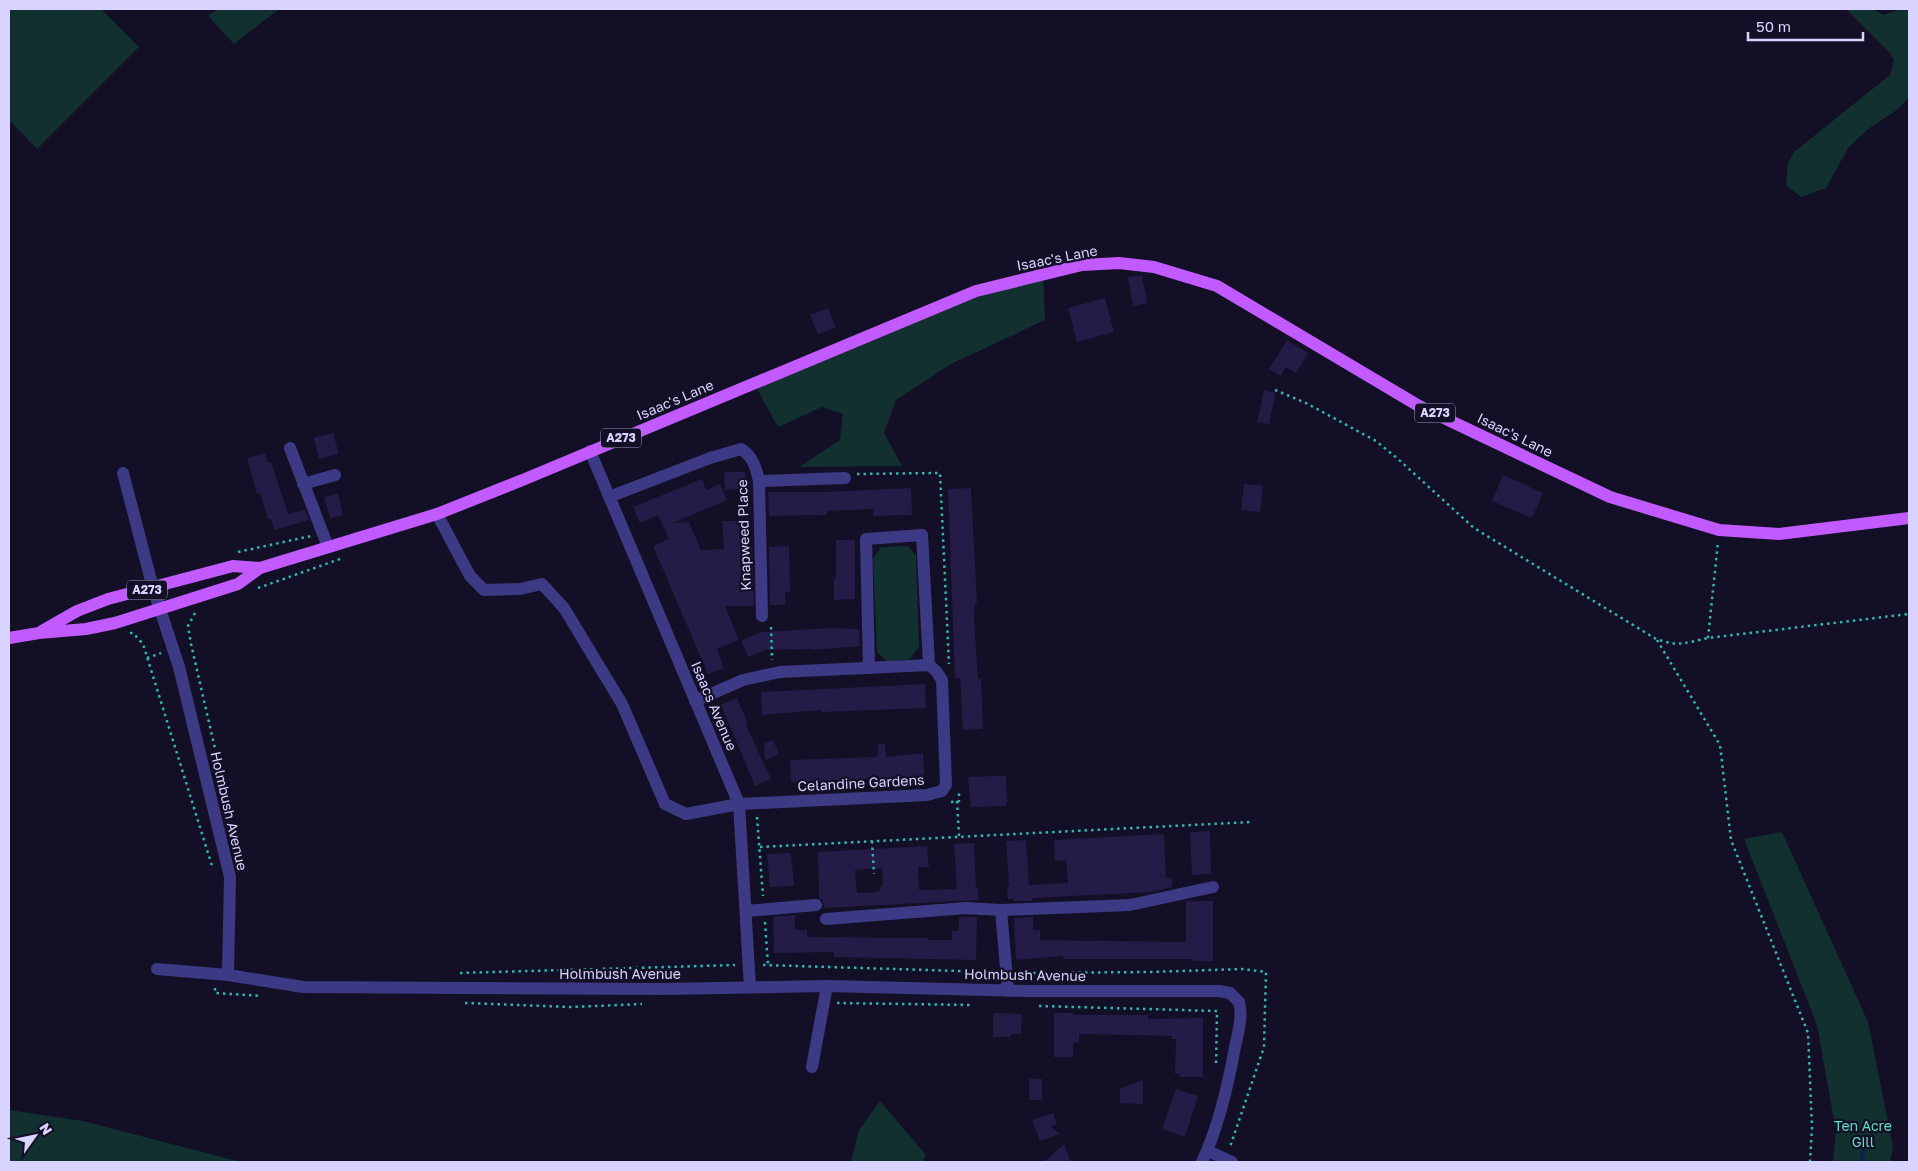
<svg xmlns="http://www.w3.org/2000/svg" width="1918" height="1171" viewBox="0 0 1918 1171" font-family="'Golos Text',sans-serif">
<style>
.green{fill:#12302f}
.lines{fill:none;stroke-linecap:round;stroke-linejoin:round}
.stream{stroke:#0c2248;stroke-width:4.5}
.building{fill:#241b47;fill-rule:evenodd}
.path{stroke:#2fb8b0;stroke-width:2.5;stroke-dasharray:2.5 4;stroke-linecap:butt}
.minor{stroke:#3d3a85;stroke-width:12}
.major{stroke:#c25bff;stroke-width:12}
.labels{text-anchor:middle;stroke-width:4.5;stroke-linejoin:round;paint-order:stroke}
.shield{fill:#130f26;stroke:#9e99be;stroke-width:1}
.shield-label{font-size:12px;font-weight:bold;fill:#d9d4ff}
.street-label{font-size:14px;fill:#d9d4ff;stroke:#130f26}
.park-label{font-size:14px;fill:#5fe0c0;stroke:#130f26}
</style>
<rect width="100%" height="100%" fill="#130f26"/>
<!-- green -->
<g class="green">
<path d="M 9,9 L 101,9 L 139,47 L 37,149 L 9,120 Z"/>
<path d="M 218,9 L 279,9 L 234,44 L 208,16 Z"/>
<path d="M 1846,9 L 1873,9 L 1883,15 L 1902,9 L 1909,9 L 1909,98 L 1894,112 L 1868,129 L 1848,148 L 1826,188 L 1801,197 L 1786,185 L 1788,163 L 1794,152 L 1890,75 L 1894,60 L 1890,53 Z"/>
<path d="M 1043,274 L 1045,320 L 951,364 L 896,400 L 884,433 L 902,466 L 799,467 L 840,440 L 843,414 L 822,407 L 778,427 L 754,383 L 976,291 Z"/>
<path d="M 907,546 L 916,555 L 919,647 L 910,659 L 887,661 L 877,652 L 873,559 L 881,547 Z"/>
<path d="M 1782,832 L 1868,1022 L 1893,1147 L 1890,1162 L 1833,1162 L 1836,1131 L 1817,1025 L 1744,839 Z"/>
<path d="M 880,1101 L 926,1155 L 922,1162 L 851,1162 L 859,1130 Z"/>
<path d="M 9,1110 L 83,1121 L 241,1162 L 9,1162 Z"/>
</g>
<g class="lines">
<!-- stream -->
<path class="stream" d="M 1862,1162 L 1864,1143"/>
</g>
<!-- building -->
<g class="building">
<path d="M 1142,275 L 1147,303 L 1133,306 L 1128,277 Z"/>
<path d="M 1105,298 L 1114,332 L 1077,342 L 1068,308 Z"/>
<path d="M 828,308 L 836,327 L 818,334 L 810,315 Z"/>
<path d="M 1287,340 L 1308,353 L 1296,373 L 1286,367 L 1281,376 L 1269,369 Z"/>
<path d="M 1264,390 L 1276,393 L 1269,424 L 1257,422 Z"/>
<path d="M 333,433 L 339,454 L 319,459 L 314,438 Z"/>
<path d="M 265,453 L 268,463 L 271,462 L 288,514 L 305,510 L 309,520 L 274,530 L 271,519 L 268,519 L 260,493 L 257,494 L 247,458 Z"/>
<path d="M 724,472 L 745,472 L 746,489 L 725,490 Z"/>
<path d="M 1503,475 L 1543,493 L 1532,518 L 1492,501 Z"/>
<path d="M 702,479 L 706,490 L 720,484 L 727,500 L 673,523 L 689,522 L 701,550 L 724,549 L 722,521 L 745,521 L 748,548 L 752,547 L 754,606 L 725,606 L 739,640 L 717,649 L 724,668 L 708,674 L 653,546 L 669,539 L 658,515 L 640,523 L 633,507 Z"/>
<path d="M 1244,484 L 1263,486 L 1260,512 L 1241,510 Z"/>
<path d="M 911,488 L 912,515 L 873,516 L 873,509 L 827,511 L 827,515 L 769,516 L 768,492 L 826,492 Z"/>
<path d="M 971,488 L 977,603 L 975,603 L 974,618 L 978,679 L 981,679 L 983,729 L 963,730 L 960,678 L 955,678 L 948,489 Z"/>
<path d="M 338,494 L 343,515 L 330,518 L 324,497 Z"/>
<path d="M 836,540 L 855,540 L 855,599 L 834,600 L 834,578 L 836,578 Z"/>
<path d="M 789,546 L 790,592 L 785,592 L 785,605 L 770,605 L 769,547 Z"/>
<path d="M 831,628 L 859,629 L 860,646 L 812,650 L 812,649 L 765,650 L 748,657 L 741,641 L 761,632 Z"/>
<path d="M 925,684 L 926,708 L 822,712 L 822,710 L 762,715 L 761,692 Z"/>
<path d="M 737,698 L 748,724 L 746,725 L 771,779 L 755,786 L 721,705 Z"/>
<path d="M 773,740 L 779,754 L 765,760 L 764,744 Z"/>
<path d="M 878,744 L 885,744 L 886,757 L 923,753 L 924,777 L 887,777 L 887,778 L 791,782 L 790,760 L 877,757 Z"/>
<path d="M 995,776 L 1006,776 L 1007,803 L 1006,803 L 1006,806 L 971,807 L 968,777 Z"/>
<path d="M 1210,831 L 1211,874 L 1192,875 L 1190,832 Z"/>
<path d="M 1164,834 L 1166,878 L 1172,878 L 1172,887 L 1152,892 L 1032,898 L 1032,901 L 1014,901 L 1014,899 L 1008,899 L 1007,886 L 1009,886 L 1006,841 L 1026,840 L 1029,885 L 1068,883 L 1066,860 L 1055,861 L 1054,840 Z"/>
<path d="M 974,843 L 976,888 L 978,888 L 979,900 L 824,908 L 823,901 L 819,898 L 818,852 L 927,846 L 929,867 L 918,867 L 919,890 L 957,889 L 954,844 ZM 882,868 L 883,884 L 878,892 L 857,893 L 855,870 Z"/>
<path d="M 791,853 L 794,886 L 770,887 L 767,854 Z"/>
<path d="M 1186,901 L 1213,901 L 1213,961 L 1193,961 L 1193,959 L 1063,959 L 1063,956 L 1016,960 L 1014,918 L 1033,917 L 1033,930 L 1040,930 L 1040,940 L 1186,942 Z"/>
<path d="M 795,915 L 795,930 L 807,930 L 807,937 L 928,938 L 928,940 L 952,940 L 952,931 L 959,931 L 959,917 L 977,917 L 976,960 L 834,957 L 834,952 L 774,953 L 773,917 Z"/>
<path d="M 993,1013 L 1022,1014 L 1021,1034 L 1011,1034 L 1011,1037 L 993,1037 Z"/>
<path d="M 1054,1013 L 1073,1013 L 1073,1015 L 1148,1015 L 1148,1019 L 1203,1018 L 1203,1077 L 1179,1077 L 1180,1074 L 1175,1074 L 1176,1039 L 1172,1039 L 1172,1036 L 1079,1034 L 1079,1043 L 1073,1042 L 1073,1057 L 1054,1057 Z"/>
<rect x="1029" y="1079" width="13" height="21"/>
<path d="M 1143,1080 L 1143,1104 L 1120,1103 L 1120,1089 Z"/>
<path d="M 1176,1089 L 1198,1096 L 1185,1137 L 1162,1129 Z"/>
<path d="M 1053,1113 L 1057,1124 L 1051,1126 L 1059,1134 L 1040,1141 L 1032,1120 Z"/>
<path d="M 1064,1144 L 1071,1162 L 1044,1162 Z"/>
</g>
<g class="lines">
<!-- path -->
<g class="path">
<path d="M 1275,390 L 1306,403 L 1376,441 L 1398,459 L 1474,528 L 1656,639 C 1679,647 1685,643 1708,638 L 1909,614"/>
<path d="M 857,474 L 940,473 L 949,664"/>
<path d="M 238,552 L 311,536"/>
<path d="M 258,588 L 340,559"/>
<path d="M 195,613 L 188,626 L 191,644 L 227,801"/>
<path d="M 771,627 L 772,660"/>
<path d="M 130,633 L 133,633 L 143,644 L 212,866"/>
<path d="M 1708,638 L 1718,542"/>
<path d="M 1657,640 L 1720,745 L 1731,840 L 1808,1033 L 1812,1128 L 1810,1162"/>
<path d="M 147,658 L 161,653"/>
<path d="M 957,801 L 959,836"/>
<path d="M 951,802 L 959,801 L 959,790"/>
<path d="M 757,817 L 763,896"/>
<path d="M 872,841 L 874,874"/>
<path d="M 760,847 L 1251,822"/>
<path d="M 765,922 L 768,965"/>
<path d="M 763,965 L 992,972"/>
<path d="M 460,973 L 735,965"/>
<path d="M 1020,973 L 1150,972 L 1242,969 L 1266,972 L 1264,1047 L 1230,1147"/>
<path d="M 215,988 L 215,993 L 262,996"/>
<path d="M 465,1003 L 572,1007 L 642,1004"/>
<path d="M 837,1003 L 971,1005"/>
<path d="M 1039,1006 L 1217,1011 L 1216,1065"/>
</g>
<!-- minor -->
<g class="minor">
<path d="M 290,448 L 328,547"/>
<path d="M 590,451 L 739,804 L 750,987"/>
<path d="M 123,473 L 153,588 L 179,667 L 230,877 L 228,975 L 303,987 L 663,989 L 827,986 L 1024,991 L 1219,991 L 1230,993 L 1239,1002 C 1243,1017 1238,1033 1235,1047 C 1228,1086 1219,1126 1202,1162"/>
<path d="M 759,481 L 845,478"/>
<path d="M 303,484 L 335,475"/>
<path d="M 609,497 L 710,458 L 741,449 C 753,456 756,468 759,481 L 762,616"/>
<path d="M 437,514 L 470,576 L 484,590 L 520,589 L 542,584 L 564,608 L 622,704 L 665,804 L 686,814 L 739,804 L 927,795 L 942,791 L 946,785 L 942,680 L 936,671 L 929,665 L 780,672 L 743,680 L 695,701"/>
<path d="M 869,668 L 866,539 L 922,535 L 929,665"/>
<path d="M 1001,910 L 1130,905 L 1213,887"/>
<path d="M 746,911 L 816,905"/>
<path d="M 826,919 L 966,908 L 1001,910 L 1008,991"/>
<path d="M 157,969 L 228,975"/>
<path d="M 812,1067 L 827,986"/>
<path d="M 1208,1151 L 1232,1162"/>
</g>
<!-- major -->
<g class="major">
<path d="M 42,631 L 77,611 L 108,599 L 233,566 L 260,568"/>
<path d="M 9,638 L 39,633 L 86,629 L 115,623 L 238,584 L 260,568 L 437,514 L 525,479 L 976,291 L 1082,265 L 1119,263 L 1154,267 L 1217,286 L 1419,406 L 1610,497 L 1719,530 L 1779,534 L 1909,518"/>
</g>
</g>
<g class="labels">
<!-- shield labels -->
<g class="shield">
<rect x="1415" y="403.5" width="40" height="19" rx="4"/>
<rect x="601" y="428.5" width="40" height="19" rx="4"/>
<rect x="127" y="580.5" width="40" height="19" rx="4"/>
</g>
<g class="shield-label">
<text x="1435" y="417">A273</text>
<text x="621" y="442">A273</text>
<text x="147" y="594">A273</text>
</g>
<!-- street labels -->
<g class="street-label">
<text transform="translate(1057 258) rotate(-11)" y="5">Isaac's Lane</text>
<text transform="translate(675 400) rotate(-23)" y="5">Isaac's Lane</text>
<text transform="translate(1515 435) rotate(26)" y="5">Isaac's Lane</text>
<text transform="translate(744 535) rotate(-92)" y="5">Knapweed Place</text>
<text transform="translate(714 706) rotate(67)" y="5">Isaacs Avenue</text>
<text transform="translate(861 783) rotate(-3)" y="5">Celandine Gardens</text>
<text transform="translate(229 811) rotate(77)" y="5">Holmbush Avenue</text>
<text x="620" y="979">Holmbush Avenue</text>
<text transform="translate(1025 975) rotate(1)" y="5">Holmbush Avenue</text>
</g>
<!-- park labels -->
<g class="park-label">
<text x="1863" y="1131">Ten Acre<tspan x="1863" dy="16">Gill</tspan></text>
</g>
</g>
<!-- border -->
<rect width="1918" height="1171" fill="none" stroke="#d9d4ff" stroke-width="20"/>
<!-- north arrow -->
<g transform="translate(35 1136) rotate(57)" stroke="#130f26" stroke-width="4" paint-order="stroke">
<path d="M0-4L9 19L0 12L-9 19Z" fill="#d9d4ff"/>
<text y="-8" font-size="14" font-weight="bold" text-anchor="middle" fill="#d9d4ff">N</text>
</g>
<!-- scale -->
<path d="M1748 32v8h115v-8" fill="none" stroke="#d9d4ff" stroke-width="2.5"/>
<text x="1756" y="32" font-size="15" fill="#d9d4ff" stroke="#130f26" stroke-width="4" paint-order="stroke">50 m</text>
</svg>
